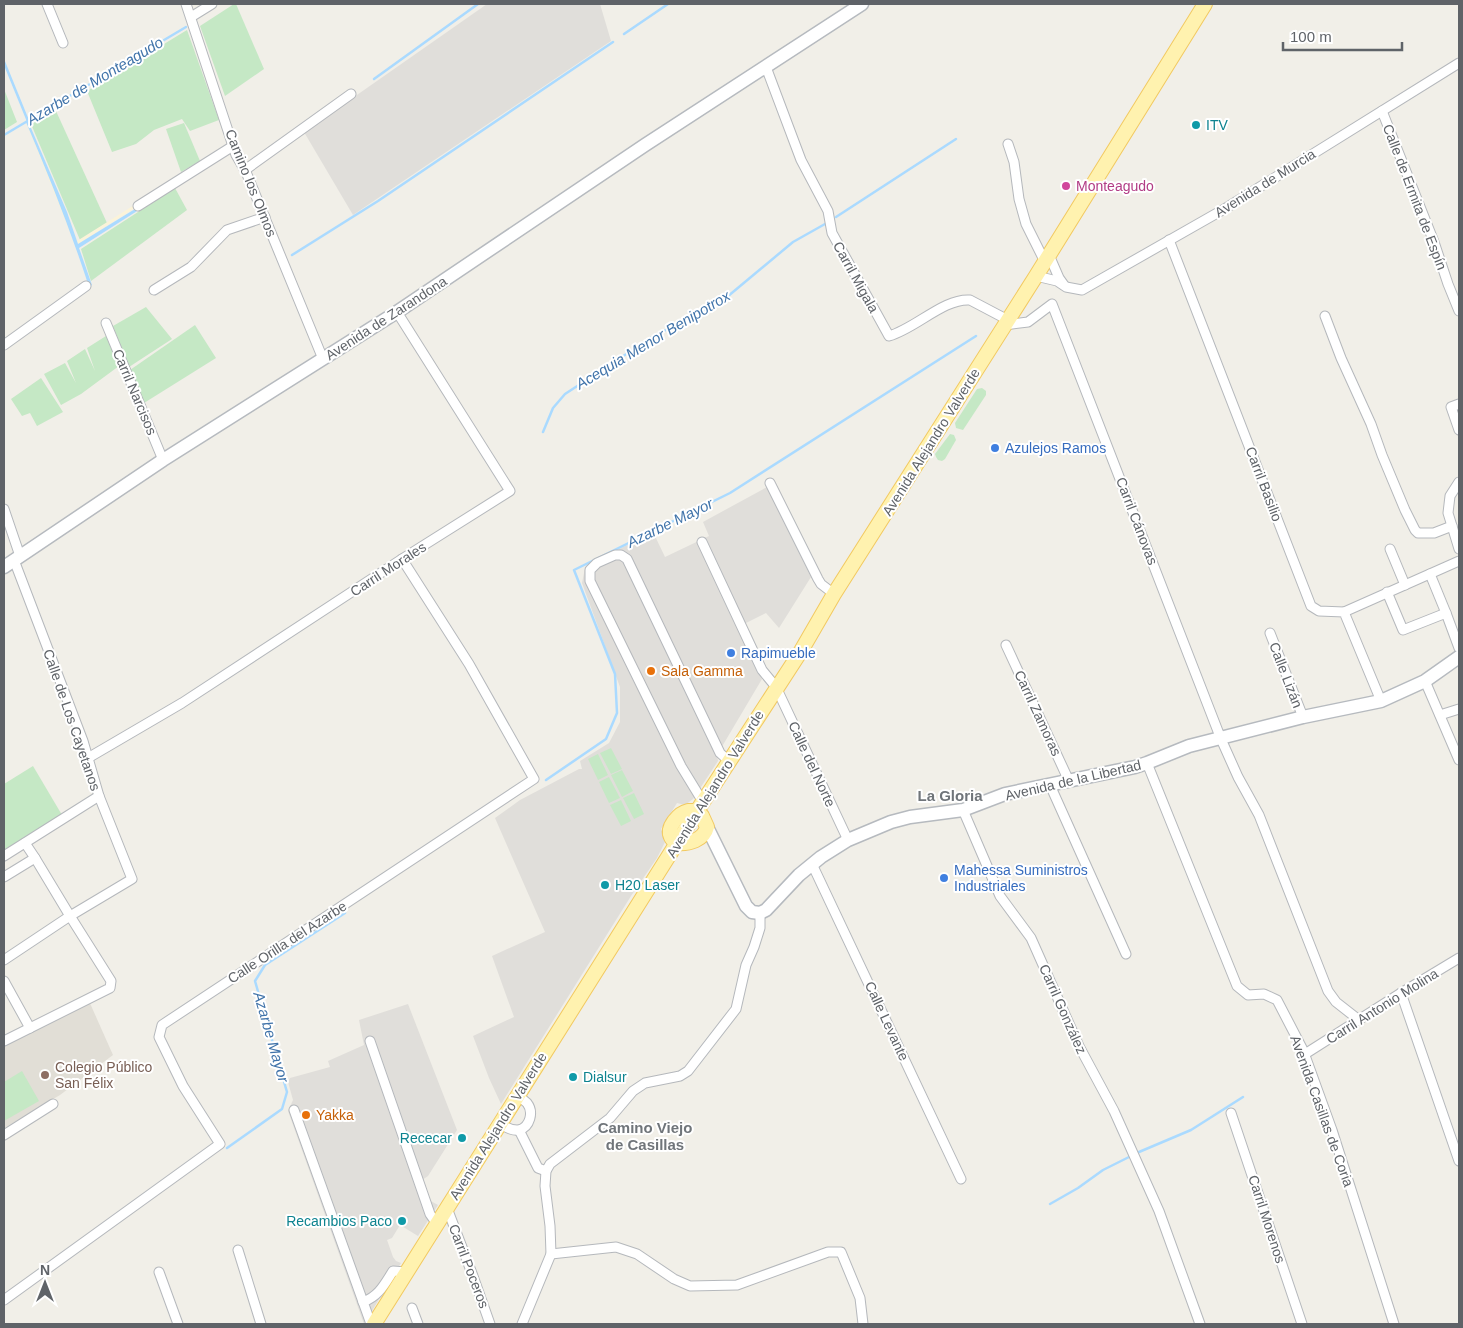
<svg xmlns="http://www.w3.org/2000/svg" width="1463" height="1328" viewBox="0 0 1463 1328" font-family="Arial,sans-serif">
<style>
.industrial{fill:#e0deda}
.education{fill:#e1ded6}
.green{fill:#c5e8c5}
.sand{fill:#fbf3d9}
.water{fill:#aadaff}
.lines{fill:none;stroke-linecap:round;stroke-linejoin:round}
.stream{stroke:#aadaff;stroke-width:2.5}
.street-casing{stroke:#b5b8bc;stroke-width:11}
.secondary-casing{stroke:#b6babf;stroke-width:15}
.primary-casing{stroke:#f2c960;stroke-width:16}
.street{stroke:#fff;stroke-width:9}
.secondary{stroke:#fff;stroke-width:12}
.primary{stroke:#fff2af;stroke-width:14}
.culture-dot{fill:#0f9aa8;stroke:#fff;stroke-width:2}
.hotel-dot{fill:#d1479c;stroke:#fff;stroke-width:2}
.shop-dot{fill:#3f7fe0;stroke:#fff;stroke-width:2}
.food-dot{fill:#e8710a;stroke:#fff;stroke-width:2}
.education-dot{fill:#8d6e63;stroke:#fff;stroke-width:2}
.labels{text-anchor:middle;stroke-width:4;stroke-linejoin:round;paint-order:stroke}
.culture-label{font-size:14px;fill:#0d838f;stroke:#fff;text-anchor:start}
.street-label{font-size:14px;fill:#5f6368;stroke:#fff}
.hotel-label{font-size:14px;fill:#b23c85;stroke:#fff;text-anchor:start}
.shop-label{font-size:14px;fill:#366cbe;stroke:#fff;text-anchor:start}
.food-label{font-size:14px;fill:#c56008;stroke:#fff;text-anchor:start}
.education-label{font-size:14px;fill:#785e54;stroke:#fff;text-anchor:start}
.water-label{font-size:15px;font-style:italic;fill:#4174aa;stroke:#fff}
.neighbourhood-label{font-size:15px;font-weight:bold;fill:#70757a;stroke:#fff}
</style>
<rect width="100%" height="100%" fill="#f1efe8"/>
<!-- industrial -->
<g class="industrial">
<path d="M 487,4 L 600,4 L 611,41 L 353,215 L 304,132 Z"/>
<path d="M 767,487 L 811,577 L 779,628 L 766,613 L 738,627 L 762,679 L 717,755 L 718,761 L 693,799 L 685,805 L 677,803 L 661,829 L 666,840 L 657,858 L 631,896 L 501,1104 L 489,1078 L 473,1036 L 514,1017 L 492,956 L 545,932 L 495,818 L 520,800 L 579,769 L 582,769 L 580,761 L 609,743 L 620,722 L 620,687 L 582,583 L 585,568 L 625,546 L 654,534 L 665,557 L 709,536 L 703,522 Z"/>
<path d="M 408,1004 L 457,1130 L 428,1176 L 422,1180 L 427,1199 L 438,1205 L 418,1236 L 400,1225 L 392,1238 L 387,1240 L 393,1257 L 396,1261 L 401,1263 L 364,1324 L 288,1111 L 293,1100 L 288,1082 L 290,1078 L 330,1067 L 328,1061 L 364,1045 L 359,1020 Z"/>
</g>
<!-- education -->
<path class="education" d="M 89,1001 L 113,1055 L 60,1095 L 4,1128 L 4,1044 Z"/>
<!-- green -->
<g class="green">
<path d="M 234,4 L 236,4 L 264,69 L 225,96 L 200,26 Z"/>
<path d="M 187,30 L 219,120 L 190,131 L 182,119 L 154,130 L 136,144 L 112,152 L 87,91 Z"/>
<path d="M 4,89 L 17,122 L 4,130 Z"/>
<path d="M 56,111 L 107,223 L 80,240 L 31,124 Z"/>
<path d="M 184,123 L 200,161 L 181,172 L 166,129 Z"/>
<path d="M 175,188 L 187,210 L 91,281 L 81,249 Z"/>
<path d="M 146,307 L 172,339 L 129,367 L 113,326 Z"/>
<path d="M 195,325 L 216,358 L 144,403 L 130,370 Z"/>
<path d="M 106,336 L 119,366 L 81,394 L 61,405 L 44,374 L 65,363 L 76,383 L 67,361 L 85,349 L 95,371 L 87,348 Z"/>
<path d="M 41,378 L 63,412 L 37,426 L 30,413 L 22,416 L 11,399 Z"/>
<path d="M 982,388 L 986,391 L 986,395 L 963,430 L 956,428 L 955,423 L 977,389 Z"/>
<path d="M 950,434 L 954,435 L 956,440 L 945,459 L 942,461 L 938,460 L 936,457 L 935,454 Z"/>
<path d="M 611,748 L 622,769 L 611,774 L 600,753 Z"/>
<path d="M 598,754 L 608,775 L 598,780 L 588,759 Z"/>
<path d="M 33,766 L 62,815 L 4,850 L 4,784 Z"/>
<path d="M 622,770 L 633,791 L 622,797 L 611,775 Z"/>
<path d="M 609,777 L 620,798 L 609,803 L 599,782 Z"/>
<path d="M 634,793 L 644,814 L 634,819 L 623,798 Z"/>
<path d="M 621,800 L 631,821 L 621,826 L 610,805 Z"/>
<path d="M 22,1071 L 39,1101 L 4,1121 L 4,1082 Z"/>
</g>
<!-- sand -->
<path class="sand" d="M 28,121 L 77,241 L 163,187 L 165,189 L 78,244 L 77,241 L 74,242 L 26,122 Z"/>
<!-- water -->
<path class="water" d="M 28,121 L 67,212 L 78,244 L 166,190 L 167,192 L 79,248 L 92,285 L 89,287 C 71,231 49,176 26,122 Z"/>
<g class="lines">
<!-- stream -->
<g class="stream">
<path d="M 624,34 L 668,4"/>
<path d="M 4,62 L 28,121"/>
<path d="M 374,79 L 478,4"/>
<path d="M 4,135 L 186,27"/>
<path d="M 836,217 L 956,139"/>
<path d="M 292,255 L 378,201 L 613,42"/>
<path d="M 543,432 L 553,408 L 565,394 L 654,336 L 721,302 L 793,242 L 825,224"/>
<path d="M 546,780 L 606,739 L 617,713 L 615,674 L 574,570 L 730,493 L 976,336"/>
<path d="M 227,1148 L 282,1109 L 287,1092 L 255,981 L 265,965 L 345,913"/>
<path d="M 1139,1152 L 1191,1130 L 1243,1097"/>
<path d="M 1050,1204 L 1078,1188 L 1103,1170 L 1131,1156"/>
</g>
<defs>
<g id="street">
<path d="M 47,4 L 63,43"/>
<path d="M 186,4 L 236,155 L 246,172 L 323,359"/>
<path d="M 191,17 L 212,4"/>
<path d="M 766,67 L 801,160 L 828,211 L 832,233 L 889,336 C 915,329 944,298 970,300 L 1008,320"/>
<path d="M 1382,111 L 1434,242 L 1448,284 L 1459,311"/>
<path d="M 1008,144 L 1014,162 L 1019,199 L 1026,224 L 1045,262"/>
<path d="M 245,170 L 351,94"/>
<path d="M 138,206 L 233,146"/>
<path d="M 1169,240 L 1311,606 L 1319,611 L 1344,612 L 1381,701"/>
<path d="M 1049,255 L 1059,278 L 1064,285"/>
<path d="M 1036,276 L 1057,281 L 1066,287 L 1082,290 L 1226,208 L 1459,63"/>
<path d="M 154,290 L 191,267 L 227,230 L 265,217"/>
<path d="M 1325,316 L 1341,358 L 1371,424 L 1382,455 L 1405,510 L 1415,530 L 1418,533 L 1434,533 L 1452,526"/>
<path d="M 106,323 L 163,460"/>
<path d="M 1005,325 L 1028,322 L 1052,304 L 1221,739 L 1238,777 L 1259,815 L 1328,991 L 1336,1002 L 1359,1020"/>
<path d="M 4,345 L 86,286"/>
<path d="M 1459,404 L 1451,407 L 1459,430"/>
<path d="M 1459,482 L 1450,496 L 1448,513 L 1459,549"/>
<path d="M 770,483 L 818,579 L 821,584 L 834,594"/>
<path d="M 4,509 L 20,556"/>
<path d="M 702,542 L 762,670 L 776,687 L 848,840"/>
<path d="M 1390,549 L 1405,585"/>
<path d="M 1430,574 L 1446,613"/>
<path d="M 1387,592 L 1403,630 L 1446,613 L 1459,648"/>
<path d="M 1344,612 L 1459,561"/>
<path d="M 1270,633 L 1303,717"/>
<path d="M 1006,645 L 1069,781"/>
<path d="M 1425,681 L 1459,760"/>
<path d="M 1440,715 L 1459,709"/>
<path d="M 88,758 L 182,703 L 402,559 L 510,491 L 397,312"/>
<path d="M 1147,763 L 1237,986 L 1248,995 L 1264,994 L 1277,1000 L 1303,1050 L 1332,1130 L 1394,1324"/>
<path d="M 1050,785 L 1126,954"/>
<path d="M 703,802 L 681,766 L 590,581 L 590,570 L 597,563 L 615,555 L 621,555 L 627,559 L 720,753 L 729,761"/>
<path d="M 963,810 L 1000,896 L 1031,938 L 1079,1046 L 1114,1111 L 1159,1211 L 1200,1324"/>
<path d="M 4,856 L 99,796"/>
<path d="M 812,864 L 961,1179"/>
<path d="M 4,877 L 35,858"/>
<path d="M 4,960 L 70,916 L 132,879 L 99,796 L 83,741 L 14,560"/>
<path d="M 4,981 L 30,1028"/>
<path d="M 1401,993 L 1459,1161"/>
<path d="M 4,1041 L 110,988 L 111,981 L 70,916 L 35,858 L 25,843"/>
<path d="M 370,1041 L 430,1214 L 437,1224"/>
<path d="M 1305,1054 L 1401,993 L 1459,958"/>
<path d="M 294,1110 L 371,1324"/>
<path d="M 1231,1113 L 1302,1324"/>
<path d="M 500,1124 C 506,1127 511,1131 519,1130 C 530,1127 534,1112 527,1103 C 524,1100 521,1098 517,1096"/>
<path d="M 519,1130 L 538,1168 L 546,1171"/>
<path d="M 4,1135 L 53,1104"/>
<path d="M 447,1208 L 473,1276 L 490,1324"/>
<path d="M 238,1250 L 261,1324"/>
<path d="M 551,1254 L 616,1247 L 637,1254 L 674,1279 L 690,1286 L 737,1285 L 828,1252 L 841,1252 L 860,1298 L 863,1324"/>
<path d="M 159,1272 L 178,1324"/>
<path d="M 4,1300 L 220,1144 L 183,1086 L 159,1037 L 162,1025 L 534,779 L 469,664 L 402,559"/>
<path d="M 363,1302 C 379,1296 384,1285 393,1271 L 406,1272"/>
<path d="M 412,1308 L 418,1324"/>
<path d="M 522,1324 L 551,1254 L 550,1226 L 545,1186 L 546,1171 L 550,1164 L 610,1118 L 633,1091 L 645,1083 L 680,1076 L 688,1071 L 736,1009 L 746,965 L 754,947 L 760,928 L 760,913"/>
</g>
<g id="secondary">
<path d="M 4,567 L 163,460 L 397,312 L 645,145 L 862,4"/>
<path d="M 707,827 L 746,906 L 752,912 L 760,913 L 766,910 L 799,875 L 821,857 L 848,840 L 891,822 L 910,817 L 963,810 L 1005,794 L 1135,767 L 1147,763 L 1189,746 L 1303,717 L 1381,701 L 1425,681 L 1459,657"/>
</g>
<g id="primary">
<path d="M 688,811 L 697,811 L 702,816 L 707,827 C 704,840 689,844 677,843 C 675,842 672,839 671,837 C 666,827 679,813 688,811 Z"/>
<path d="M 374,1324 L 697,811 L 801,651 L 834,594 L 1036,276 L 1205,4"/>
</g>
</defs>
<!-- street casing -->
<use href="#street" class="street-casing"/>
<!-- secondary casing -->
<use href="#secondary" class="secondary-casing"/>
<!-- primary casing -->
<use href="#primary" class="primary-casing"/>
<!-- street -->
<use href="#street" class="street"/>
<!-- secondary -->
<use href="#secondary" class="secondary"/>
<!-- primary -->
<use href="#primary" class="primary"/>
</g>
<!-- markers -->
<g class="culture-dot">
<circle cx="1196" cy="125" r="5"/>
<circle cx="605" cy="885" r="5"/>
<circle cx="573" cy="1077" r="5"/>
<circle cx="462" cy="1138" r="5"/>
<circle cx="402" cy="1221" r="5"/>
</g>
<circle class="hotel-dot" cx="1066" cy="186" r="5"/>
<g class="shop-dot">
<circle cx="995" cy="448" r="5"/>
<circle cx="731" cy="653" r="5"/>
<circle cx="944" cy="878" r="5"/>
</g>
<g class="food-dot">
<circle cx="651" cy="671" r="5"/>
<circle cx="306" cy="1115" r="5"/>
</g>
<circle class="education-dot" cx="45" cy="1075" r="5"/>
<g class="labels">
<!-- culture labels -->
<g class="culture-label">
<text x="1206" y="130">ITV</text>
<text x="615" y="890">H20 Laser</text>
<text x="583" y="1082">Dialsur</text>
<text x="452" y="1143" text-anchor="end">Rececar</text>
<text x="392" y="1226" text-anchor="end">Recambios Paco</text>
</g>
<!-- street labels -->
<g class="street-label">
<text transform="translate(251 183) rotate(68)" y="5">Camino los Olmos</text>
<text transform="translate(1265 183) rotate(-32)" y="5">Avenida de Murcia</text>
<text transform="translate(1415 197) rotate(69)" y="5">Calle de Ermita de Espín</text>
<text transform="translate(856 277) rotate(61)" y="5">Carril Migala</text>
<text transform="translate(386 318) rotate(-33)" y="5">Avenida de Zarandona</text>
<text transform="translate(135 392) rotate(67)" y="5">Carril Narcisos</text>
<text transform="translate(931 442) rotate(-58)" y="5">Avenida Alejandro Valverde</text>
<text transform="translate(1264 484) rotate(69)" y="5">Carril Basilio</text>
<text transform="translate(1137 521) rotate(69)" y="5">Carril Cánovas</text>
<text transform="translate(388 569) rotate(-33)" y="5">Carril Morales</text>
<text transform="translate(1286 675) rotate(69)" y="5">Calle Lizán</text>
<text transform="translate(1038 713) rotate(65)" y="5">Carril Zamoras</text>
<text transform="translate(72 720) rotate(71)" y="5">Calle de Los Cayetanos</text>
<text transform="translate(812 764) rotate(65)" y="5">Calle del Norte</text>
<text transform="translate(1073 780) rotate(-13)" y="5">Avenida de la Libertad</text>
<text transform="translate(715 784) rotate(-58)" y="5">Avenida Alejandro Valverde</text>
<text transform="translate(287 942) rotate(-33)" y="5">Calle Orilla del Azarbe</text>
<text transform="translate(1382 1006) rotate(-32)" y="5">Carril Antonio Molina</text>
<text transform="translate(1063 1009) rotate(66)" y="5">Carril González</text>
<text transform="translate(887 1021) rotate(65)" y="5">Calle Levante</text>
<text transform="translate(1322 1111) rotate(70)" y="5">Avenida Casillas de Coria</text>
<text transform="translate(498 1126) rotate(-58)" y="5">Avenida Alejandro Valverde</text>
<text transform="translate(1267 1219) rotate(72)" y="5">Carril Morenos</text>
<text transform="translate(469 1266) rotate(69)" y="5">Carril Poceros</text>
</g>
<!-- hotel labels -->
<g class="hotel-label">
<text x="1076" y="191">Monteagudo</text>
</g>
<!-- shop labels -->
<g class="shop-label">
<text x="1005" y="453">Azulejos Ramos</text>
<text x="741" y="658">Rapimueble</text>
<text x="954" y="875">Mahessa Suministros<tspan x="954" dy="16">Industriales</tspan></text>
</g>
<!-- food labels -->
<g class="food-label">
<text x="661" y="676">Sala Gamma</text>
<text x="316" y="1120">Yakka</text>
</g>
<!-- education labels -->
<g class="education-label">
<text x="55" y="1072">Colegio Público<tspan x="55" dy="16">San Félix</tspan></text>
</g>
<!-- water labels -->
<g class="water-label">
<text transform="translate(95 81) rotate(-31)" y="5">Azarbe de Monteagudo</text>
<text transform="translate(653 340) rotate(-31)" y="5">Acequia Menor Benipotrox</text>
<text transform="translate(670 523) rotate(-26)" y="5">Azarbe Mayor</text>
<text transform="translate(271 1037) rotate(74)" y="5">Azarbe Mayor</text>
</g>
<!-- neighbourhood labels -->
<g class="neighbourhood-label">
<text x="950" y="801">La Gloria</text>
<text x="645" y="1133">Camino Viejo<tspan x="645" dy="17">de Casillas</tspan></text>
</g>
</g>
<!-- border -->
<rect width="1463" height="1328" fill="none" stroke="#5f6368" stroke-width="10"/>
<!-- north arrow -->
<g transform="translate(45 1283)" stroke="#ffffff" stroke-width="4" paint-order="stroke">
<path d="M0-4L9 19L0 12L-9 19Z" fill="#5f6368"/>
<text y="-8" font-size="14" font-weight="bold" text-anchor="middle" fill="#5f6368">N</text>
</g>
<!-- scale -->
<path d="M1283 42v8h119v-8" fill="none" stroke="#5f6368" stroke-width="2.5"/>
<text x="1290" y="42" font-size="15" fill="#5f6368" stroke="#ffffff" stroke-width="4" paint-order="stroke">100 m</text>
</svg>
